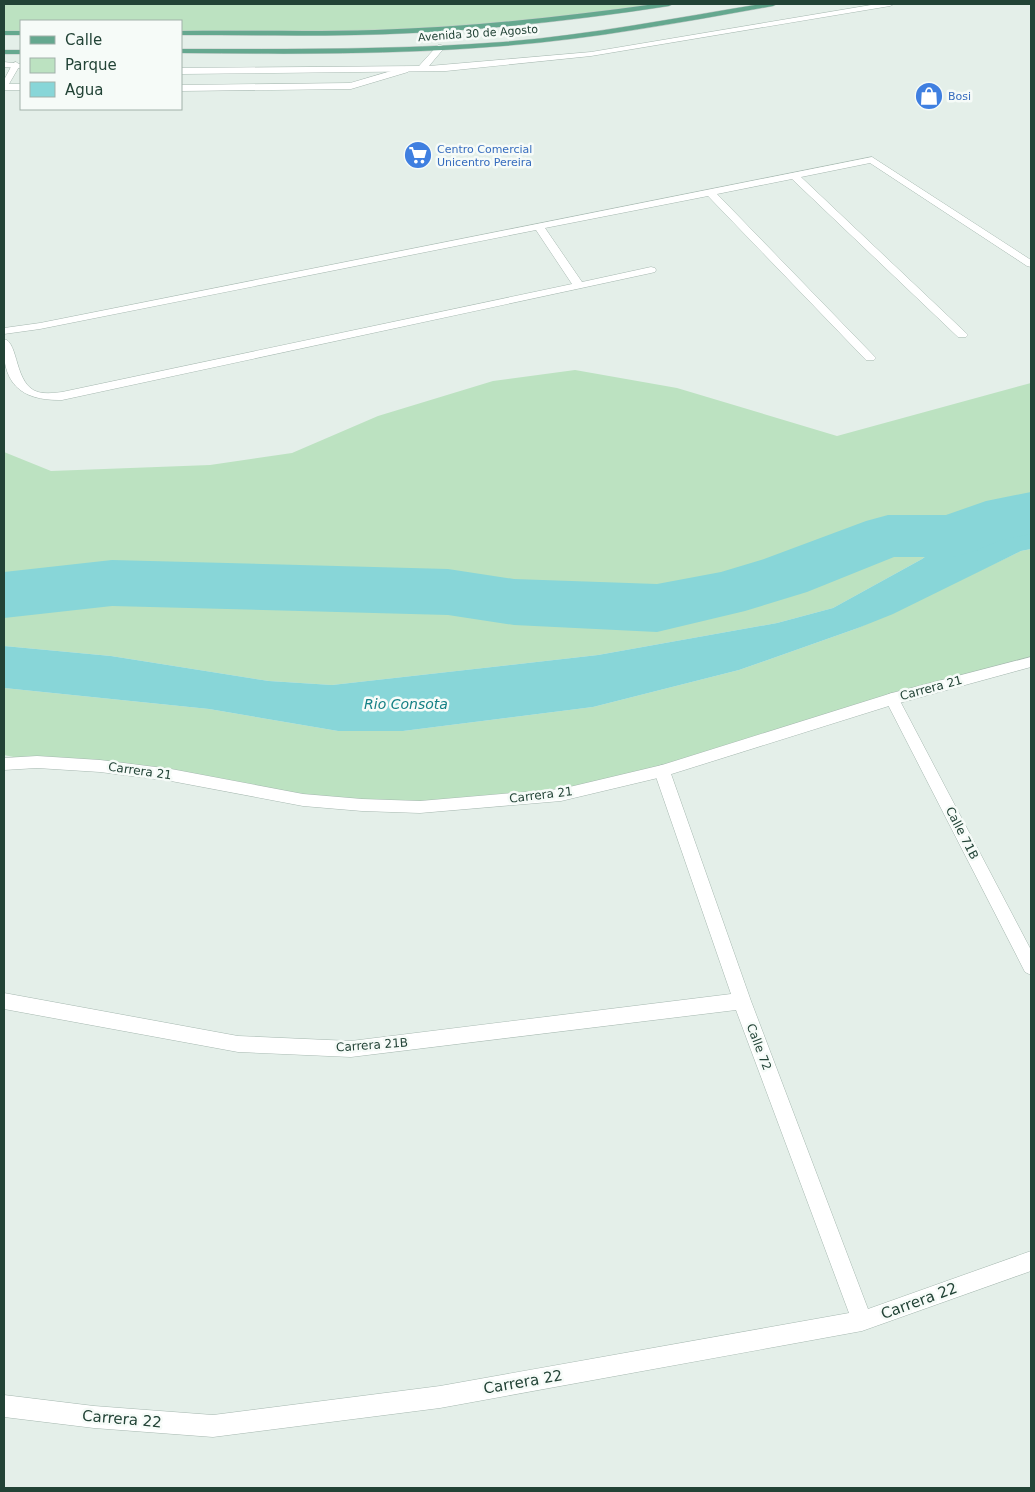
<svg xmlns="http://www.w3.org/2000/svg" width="1035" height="1492" viewBox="0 0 1035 1492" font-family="'DejaVu Sans',sans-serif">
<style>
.green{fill:#bce2c1}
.water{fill:#88d6d8}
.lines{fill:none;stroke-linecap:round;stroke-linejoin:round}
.river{fill:#88d6d8;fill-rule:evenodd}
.service-casing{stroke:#a6b8b0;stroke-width:1}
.minor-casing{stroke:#a6b8b0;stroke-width:1}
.tertiary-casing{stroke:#a6b8b0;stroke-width:1}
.primary-casing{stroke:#c1cac7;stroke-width:1}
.service{fill:#fff;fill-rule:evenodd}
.minor{fill:#fff;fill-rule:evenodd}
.tertiary{fill:#fff;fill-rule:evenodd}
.primary{fill:#65a88f;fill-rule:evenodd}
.labels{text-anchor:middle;stroke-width:5;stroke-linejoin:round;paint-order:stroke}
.far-street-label{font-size:11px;fill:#224336;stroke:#f6fbf8}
.far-shop-label{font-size:11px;fill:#366cbe;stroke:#f6fbf8;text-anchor:start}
.street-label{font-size:12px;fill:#224336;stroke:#f6fbf8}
.water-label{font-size:14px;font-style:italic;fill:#158085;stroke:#f6fbf8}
.near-street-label{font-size:15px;fill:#224336;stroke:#f6fbf8}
</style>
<rect width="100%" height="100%" fill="#e4efe9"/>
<!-- green -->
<g class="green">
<path d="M 4,4 L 669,4 L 563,19 L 374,32 L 181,33 L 181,21 L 21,21 L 21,33 L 4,33 Z"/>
<path d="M 575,370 L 677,388 L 837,436 L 1031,383 L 1031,513 L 986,522 L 953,536 L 922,559 L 833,608 L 777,623 L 598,655 L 332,685 L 269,681 L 111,656 L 4,646 L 4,452 L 51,471 L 210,465 L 292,453 L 378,416 L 493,381 Z"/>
<path d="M 1031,549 L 1031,662 L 892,699 L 561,795 L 420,807 L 247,790 L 37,762 L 4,755 L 4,688 L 209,709 L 338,731 L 403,731 L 593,707 L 739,670 L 858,628 L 1021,551 Z"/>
</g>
<!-- water -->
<path class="water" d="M 1031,513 L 1031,549 L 1021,551 L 893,614 L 858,628 L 739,670 L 593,707 L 403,731 L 338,731 L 209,709 L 4,688 L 4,646 L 111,656 L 269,681 L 332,685 L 598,655 L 777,623 L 833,608 L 922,559 L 953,536 L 986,522 Z"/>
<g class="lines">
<!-- river -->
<path class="river" d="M 1031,492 L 1031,534 L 1001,540 L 975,551 L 953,557 L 894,557 L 807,592 L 745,611 L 657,632 L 514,625 L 448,615 L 112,606 L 4,618 L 4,572 L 112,560 L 448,569 L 514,579 L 657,584 L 721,572 L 761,560 L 866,521 L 888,515 L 946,515 L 986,501 Z"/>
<defs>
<g id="service">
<path d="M 16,62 L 20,65 L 9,84 L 21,84 L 21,90 L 4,90 L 4,80 L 13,63 Z"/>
<path d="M 405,67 L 409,70 L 408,72 L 351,89 L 181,91 L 181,85 L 350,83 Z"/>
<path d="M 872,157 L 1031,260 L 1031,267 L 1027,266 L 870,163 L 801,177 L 966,333 L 968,335 L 966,337 L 958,337 L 792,179 L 717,194 L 874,356 L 876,358 L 874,360 L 866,360 L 708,196 L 545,228 L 582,282 L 651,267 L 655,268 L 656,270 L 655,272 L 651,273 L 62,400 C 19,401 1,382 4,339 C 19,342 14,385 38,392 C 46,394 54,393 62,392 L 572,284 L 536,230 L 40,329 L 4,334 L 4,328 L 40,323 Z"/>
</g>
<g id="minor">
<path d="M 877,4 L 894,4 L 890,6 L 591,56 L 446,71 L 181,74 L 181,68 L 419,66 L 438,45 L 441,45 L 445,47 L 429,66 L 591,52 Z"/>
<path d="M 4,62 L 21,64 L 21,68 L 4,67 Z"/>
<path d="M 892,693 L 897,695 L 899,699 L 1031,950 L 1031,975 L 1025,972 L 885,699 L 887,695 Z"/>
<path d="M 662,765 L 667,767 L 670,771 L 751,1001 L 868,1309 L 1031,1251 L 1031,1271 L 862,1331 L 440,1408 L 213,1437 L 94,1428 L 4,1417 L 4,1395 L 94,1406 L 213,1415 L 440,1386 L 849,1313 L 736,1010 L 351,1057 L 238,1052 L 4,1009 L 4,993 L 238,1036 L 351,1041 L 731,994 L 654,771 L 657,767 Z"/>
</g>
<path id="tertiary" d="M 1031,657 L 1031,667 L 892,705 L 662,777 L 561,801 L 420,813 L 362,811 L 303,806 L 171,781 L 100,772 L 37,768 L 4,770 L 4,758 L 37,756 L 100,760 L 171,769 L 303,794 L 362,799 L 420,801 L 561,789 L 662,765 L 892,693 Z"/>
<g id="primary">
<path d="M 655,4 L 673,4 L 669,6 C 584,19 499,29 413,33 C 336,37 258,35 181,35 L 181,31 C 246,30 310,32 375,30 C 469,27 562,17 655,4 Z"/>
<path d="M 761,4 L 777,4 L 773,6 C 683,22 594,39 503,46 C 396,55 289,54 181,53 L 181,49 C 288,49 396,50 503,42 C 589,35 675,18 761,4 Z"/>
<rect x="4" y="31" width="17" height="4"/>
<rect x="4" y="50" width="17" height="4"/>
</g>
</defs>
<!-- service casing -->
<use href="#service" class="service-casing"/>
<!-- minor casing -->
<use href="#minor" class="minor-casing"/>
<!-- tertiary casing -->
<use href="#tertiary" class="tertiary-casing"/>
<!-- primary casing -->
<use href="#primary" class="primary-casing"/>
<!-- service -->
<use href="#service" class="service"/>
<!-- minor -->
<use href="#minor" class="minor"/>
<!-- tertiary -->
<use href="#tertiary" class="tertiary"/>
<!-- primary -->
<use href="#primary" class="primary"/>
</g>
<!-- icons -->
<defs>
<symbol id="shop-disc" viewBox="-11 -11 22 22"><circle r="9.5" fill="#3f7fe0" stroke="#f6fbf8"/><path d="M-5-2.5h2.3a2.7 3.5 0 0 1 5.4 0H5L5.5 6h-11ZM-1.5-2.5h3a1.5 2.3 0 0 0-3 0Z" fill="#fff"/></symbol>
<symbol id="supermarket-disc" viewBox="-11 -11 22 22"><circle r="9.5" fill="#3f7fe0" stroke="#f6fbf8"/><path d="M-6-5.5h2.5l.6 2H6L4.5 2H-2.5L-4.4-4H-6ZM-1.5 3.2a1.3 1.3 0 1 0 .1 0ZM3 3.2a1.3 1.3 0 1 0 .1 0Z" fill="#fff"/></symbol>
</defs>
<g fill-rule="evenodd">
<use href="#shop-disc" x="913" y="80" width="32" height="32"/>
<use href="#supermarket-disc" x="402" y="139" width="32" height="32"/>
</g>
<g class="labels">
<!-- far-street labels -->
<g class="far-street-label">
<text transform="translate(478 33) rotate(-4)" y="4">Avenida 30 de Agosto</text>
</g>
<!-- far-shop labels -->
<g class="far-shop-label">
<text x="948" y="100">Bosi</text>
<text x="437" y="153">Centro Comercial<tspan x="437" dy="13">Unicentro Pereira</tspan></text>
</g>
<!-- street labels -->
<g class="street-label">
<text transform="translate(931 688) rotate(-15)" y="4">Carrera 21</text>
<text transform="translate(140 771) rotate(8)" y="4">Carrera 21</text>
<text transform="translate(541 795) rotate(-7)" y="4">Carrera 21</text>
<text transform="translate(962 833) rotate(63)" y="4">Calle 71B</text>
<text transform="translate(372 1045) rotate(-4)" y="4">Carrera 21B</text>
<text transform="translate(759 1047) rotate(69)" y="4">Calle 72</text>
</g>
<!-- water labels -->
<g class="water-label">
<text x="406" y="709">Rio Consota</text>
</g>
<!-- near-street labels -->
<g class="near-street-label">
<text transform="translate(919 1301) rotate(-20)" y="5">Carrera 22</text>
<text transform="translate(523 1382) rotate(-10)" y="5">Carrera 22</text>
<text transform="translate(122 1419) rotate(5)" y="5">Carrera 22</text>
</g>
</g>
<!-- border -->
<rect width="1035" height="1492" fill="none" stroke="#224336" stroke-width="10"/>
<!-- legend -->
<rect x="20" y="20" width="162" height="90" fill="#f6fbf8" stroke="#a1b1aa"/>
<rect x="30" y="36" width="25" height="8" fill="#65a88f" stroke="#a1b1aa"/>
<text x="65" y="45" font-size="15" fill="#224336">Calle</text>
<rect x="30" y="58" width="25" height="15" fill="#bce2c1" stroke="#a1b1aa"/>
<text x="65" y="70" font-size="15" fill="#224336">Parque</text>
<rect x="30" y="82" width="25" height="15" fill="#88d6d8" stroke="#a1b1aa"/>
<text x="65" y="95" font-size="15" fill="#224336">Agua</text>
</svg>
